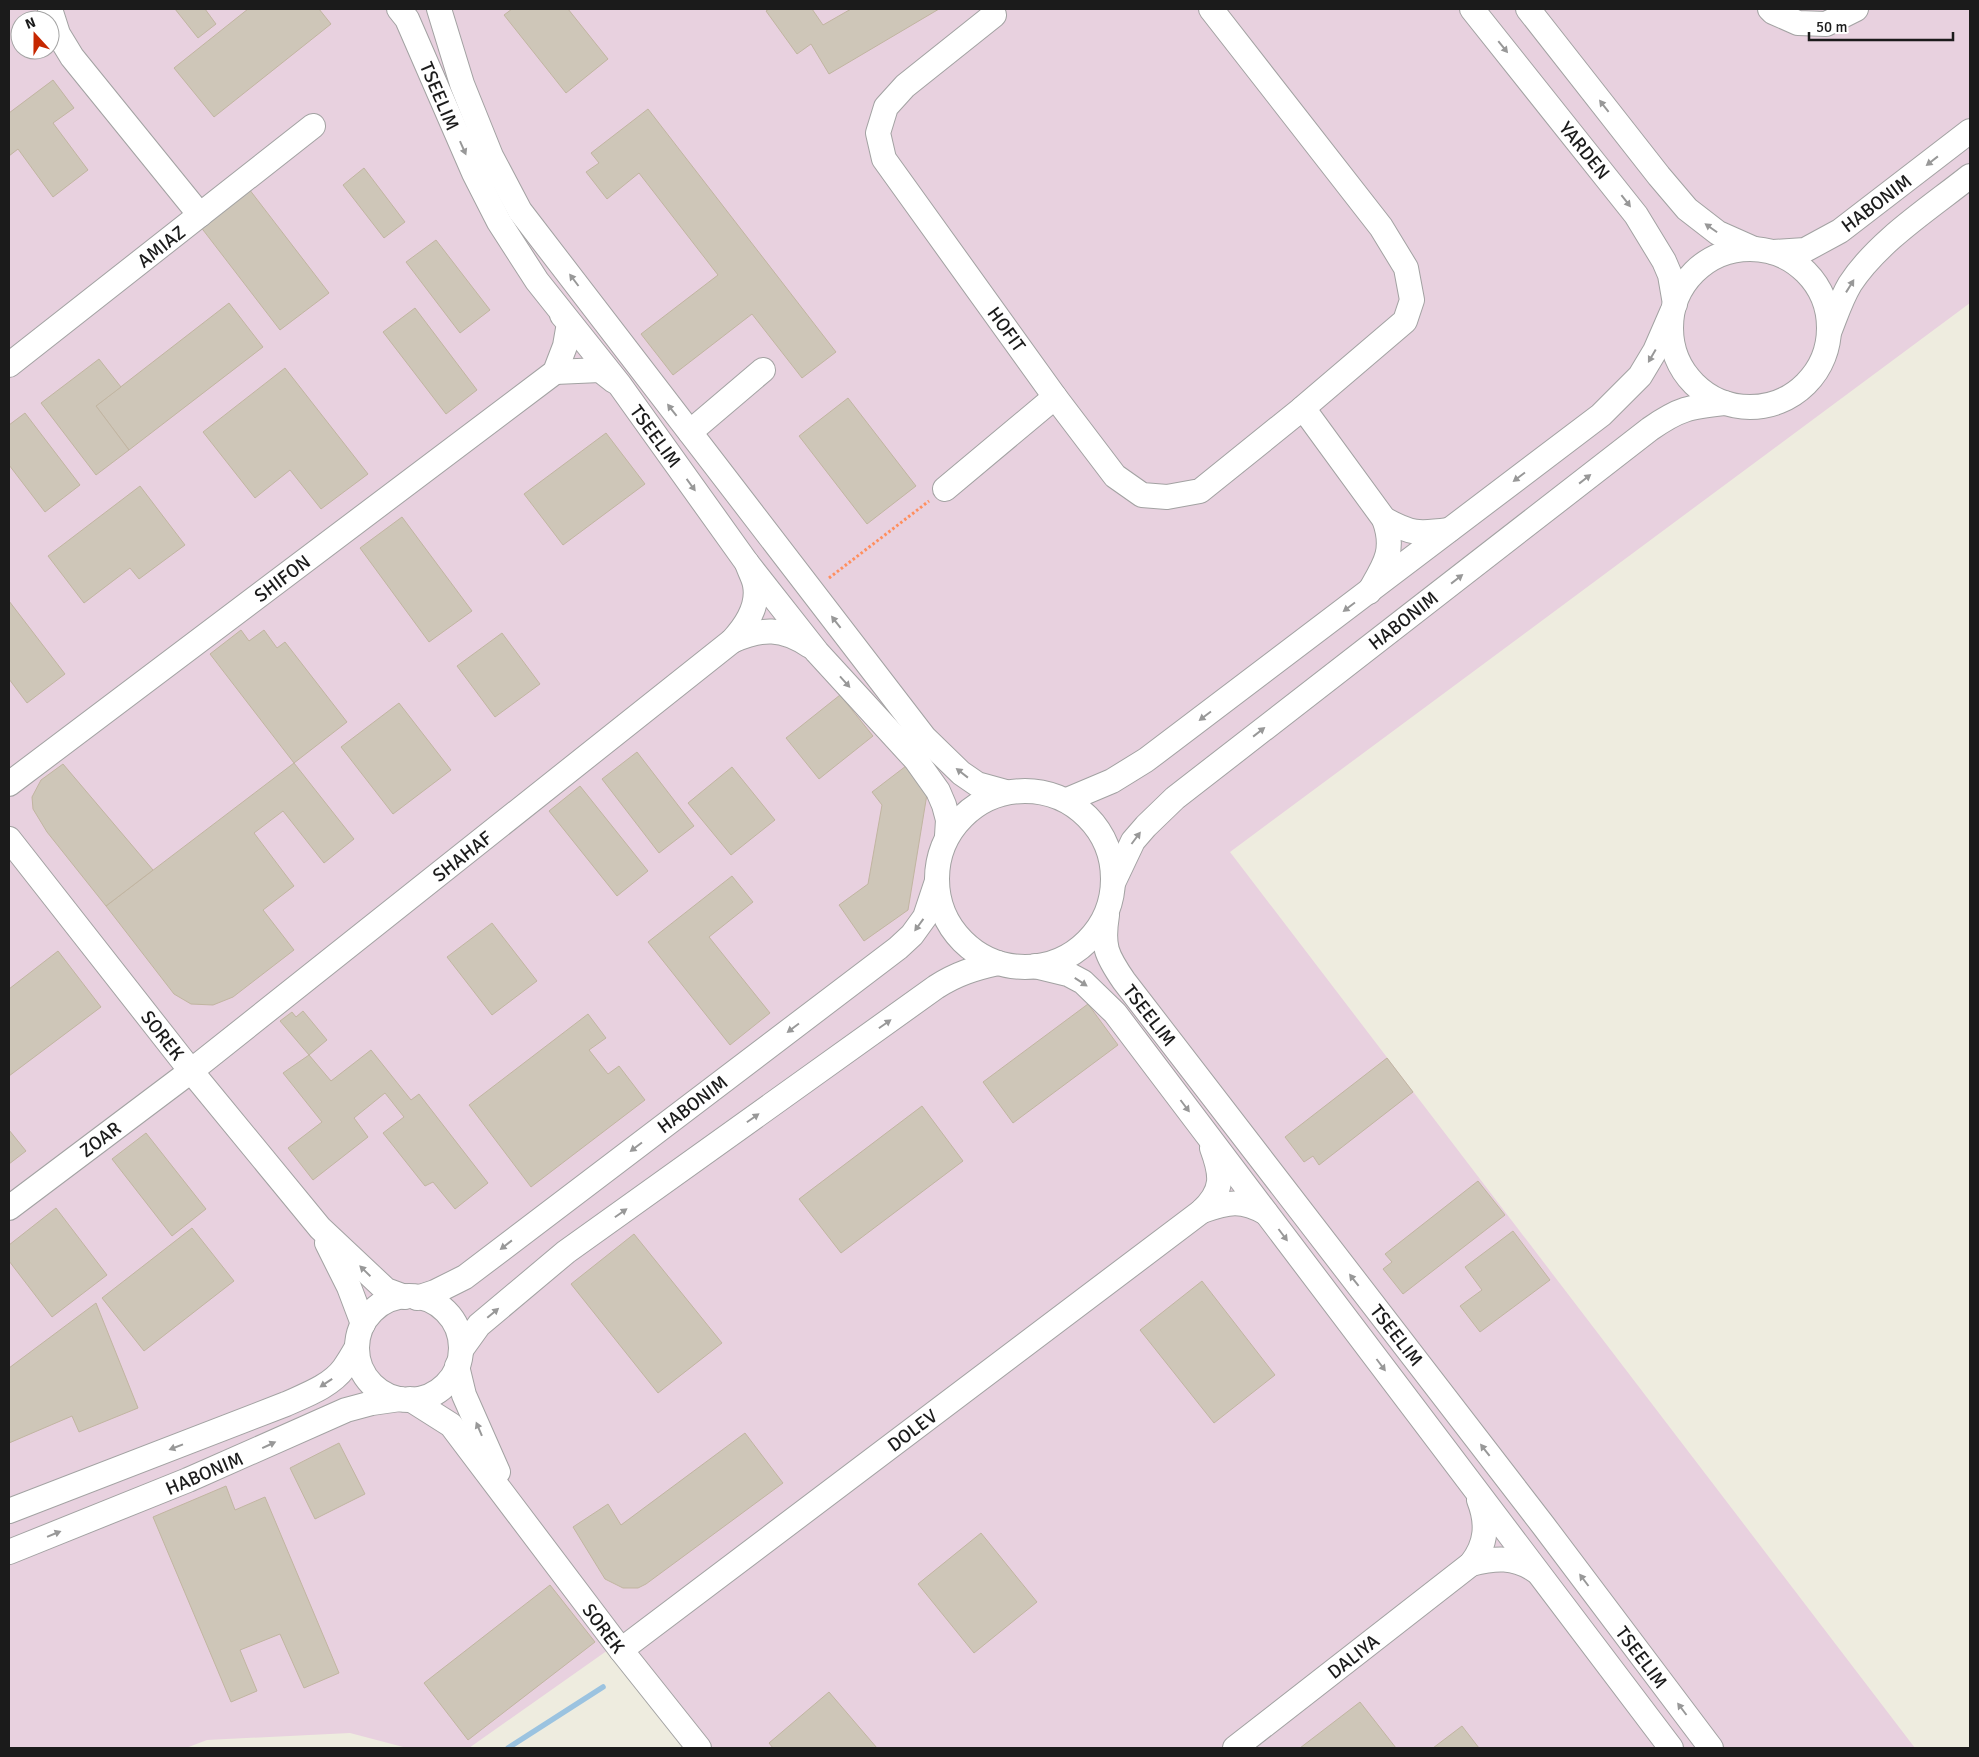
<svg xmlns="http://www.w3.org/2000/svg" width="1979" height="1757" viewBox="0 0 1979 1757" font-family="Signika,sans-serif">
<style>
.industrial{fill:#e8d1df;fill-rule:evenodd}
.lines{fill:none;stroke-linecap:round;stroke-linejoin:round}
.stream{stroke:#9bc3e0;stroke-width:5.5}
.building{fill:#cec6b8;stroke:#c1b5a1}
.minor-casing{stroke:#a2a2a2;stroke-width:26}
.path{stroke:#ff8f5f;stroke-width:3;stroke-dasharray:2.5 2.5;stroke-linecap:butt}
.minor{stroke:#fff;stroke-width:24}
.oneway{fill:#989898}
.labels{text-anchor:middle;stroke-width:4;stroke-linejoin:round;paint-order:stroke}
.street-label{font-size:19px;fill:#1b1b1b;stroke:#fff}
</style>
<rect width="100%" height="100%" fill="#eeecdf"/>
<!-- industrial -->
<path class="industrial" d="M 9,9 L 1970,9 L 1970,303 L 1230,852 L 1915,1748 L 684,1748 L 608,1650 L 469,1748 L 407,1748 L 350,1733 L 207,1740 L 186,1748 L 9,1748 ZM 20,20 L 50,20 L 50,50 L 20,50 Z"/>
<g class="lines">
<!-- stream -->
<path class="stream" d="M 508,1748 L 603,1687"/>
</g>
<!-- building -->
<g class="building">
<path d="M 175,9 L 205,9 L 216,24 L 198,38 Z"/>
<path d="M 248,9 L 319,9 L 331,24 L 214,117 L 174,68 Z"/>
<path d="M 512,9 L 568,9 L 608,59 L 566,93 L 504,15 Z"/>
<path d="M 769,9 L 812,9 L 823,25 L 851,9 L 939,9 L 829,74 L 811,44 L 797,54 L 766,11 Z"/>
<path d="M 53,80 L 74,108 L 53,123 L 88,170 L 53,197 L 18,149 L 9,156 L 9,113 Z"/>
<path d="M 648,109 L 836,352 L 802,378 L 752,314 L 673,375 L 641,334 L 718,275 L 639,173 L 607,199 L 586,172 L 599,163 L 591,153 Z"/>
<path d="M 364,168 L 405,222 L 384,238 L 343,185 Z"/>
<path d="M 249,189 L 329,293 L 280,330 L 200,226 Z"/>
<path d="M 436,240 L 490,310 L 460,333 L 406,262 Z"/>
<path d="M 229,303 L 263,347 L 129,450 L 96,406 Z"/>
<path d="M 415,308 L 477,390 L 446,414 L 383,332 Z"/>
<path d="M 99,359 L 121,387 L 96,406 L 129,450 L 96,475 L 41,403 Z"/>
<path d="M 285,368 L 368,474 L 321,509 L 290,470 L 255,498 L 203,432 Z"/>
<path d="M 848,398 L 916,486 L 867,524 L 799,436 Z"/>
<path d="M 25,413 L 80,485 L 45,512 L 9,465 L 9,425 Z"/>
<path d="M 606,433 L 645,484 L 563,545 L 524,494 Z"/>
<path d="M 140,486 L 185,545 L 139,579 L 130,568 L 84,603 L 48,556 Z"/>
<path d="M 402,517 L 472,611 L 429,642 L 360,548 Z"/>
<path d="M 9,601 L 65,674 L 27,703 L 9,679 Z"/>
<path d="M 241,630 L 249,641 L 264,630 L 277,648 L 285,642 L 347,722 L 294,763 L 210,654 Z"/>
<path d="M 502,633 L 540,684 L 495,717 L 457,666 Z"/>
<path d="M 840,695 L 873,736 L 819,779 L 786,738 Z"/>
<path d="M 399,703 L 451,770 L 393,814 L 341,747 Z"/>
<path d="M 637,752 L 694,826 L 659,853 L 602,779 Z"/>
<path d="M 294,763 L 354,839 L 324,863 L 283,811 L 254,833 L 294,886 L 263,910 L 294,950 L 233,997 L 213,1005 L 191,1004 L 174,994 L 106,906 Z"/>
<path d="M 63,764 L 153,870 L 106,906 L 47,832 L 33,809 L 32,797 L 41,780 Z"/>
<path d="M 906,766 L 927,794 L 908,910 L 864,941 L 839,905 L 868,884 L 882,805 L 872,792 Z"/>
<path d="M 732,767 L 775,820 L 731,855 L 688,803 Z"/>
<path d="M 580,786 L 648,871 L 617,896 L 549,811 Z"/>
<path d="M 732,876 L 753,902 L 709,937 L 770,1013 L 730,1045 L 648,942 Z"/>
<path d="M 492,923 L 537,981 L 492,1015 L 447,957 Z"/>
<path d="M 58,951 L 101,1007 L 9,1076 L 9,989 Z"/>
<path d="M 1088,1004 L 1118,1045 L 1013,1123 L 983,1082 Z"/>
<path d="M 303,1011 L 327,1040 L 309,1055 L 280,1021 L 292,1012 L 296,1017 Z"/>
<path d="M 588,1014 L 606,1038 L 589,1050 L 608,1074 L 619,1066 L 645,1100 L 531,1187 L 469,1105 Z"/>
<path d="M 371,1050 L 411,1100 L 419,1094 L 488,1183 L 455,1209 L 433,1182 L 425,1186 L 383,1133 L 404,1117 L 385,1093 L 354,1118 L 368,1137 L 313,1180 L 288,1148 L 322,1122 L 283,1073 L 309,1055 L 331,1081 Z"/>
<path d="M 1387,1058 L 1413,1092 L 1319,1165 L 1313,1156 L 1304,1162 L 1285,1137 Z"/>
<path d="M 922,1106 L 963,1161 L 841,1253 L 799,1199 Z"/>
<path d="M 9,1130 L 26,1151 L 9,1164 Z"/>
<path d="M 146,1133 L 206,1209 L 172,1236 L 112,1159 Z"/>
<path d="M 1478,1181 L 1505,1215 L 1403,1294 L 1383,1269 L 1392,1262 L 1385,1254 Z"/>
<path d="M 56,1208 L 107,1275 L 52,1317 L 9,1261 L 9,1245 Z"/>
<path d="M 192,1228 L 234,1281 L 144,1351 L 102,1298 Z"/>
<path d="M 1513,1231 L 1550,1280 L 1480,1332 L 1460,1306 L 1482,1290 L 1465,1267 Z"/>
<path d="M 634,1234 L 722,1343 L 658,1393 L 571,1284 Z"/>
<path d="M 1202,1281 L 1275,1375 L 1214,1423 L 1140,1330 Z"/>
<path d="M 96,1303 L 138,1408 L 79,1432 L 72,1416 L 9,1443 L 9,1368 Z"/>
<path d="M 745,1433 L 783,1483 L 646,1584 L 638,1588 L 623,1588 L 605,1579 L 573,1527 L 608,1504 L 621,1525 Z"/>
<path d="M 339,1443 L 365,1494 L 315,1519 L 290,1468 Z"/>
<path d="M 226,1486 L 235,1510 L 265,1497 L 339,1673 L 304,1688 L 280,1634 L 240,1650 L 257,1691 L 231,1702 L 153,1517 Z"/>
<path d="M 981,1533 L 1037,1602 L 974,1653 L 918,1584 Z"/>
<path d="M 550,1585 L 595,1642 L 468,1740 L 424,1683 Z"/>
<path d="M 829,1692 L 877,1748 L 773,1748 L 769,1743 Z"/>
<path d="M 1360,1702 L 1396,1748 L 1300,1748 Z"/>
<path d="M 1462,1726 L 1479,1748 L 1433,1748 Z"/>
</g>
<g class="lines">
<defs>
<g id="minor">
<path d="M 50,9 L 58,34 L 72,57 L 200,215"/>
<path d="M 399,9 L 407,19 L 474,173 L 499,222 L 537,281 L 619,384 L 747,563 L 817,652 L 916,760 L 938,791 L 944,805 L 948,820 L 947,836"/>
<path d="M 439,9 L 462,84 L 491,156 L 520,211 L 924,737 L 961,773 L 977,784 L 1006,792"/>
<path d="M 1211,9 L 1381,227 L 1406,268 L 1412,300 L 1405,321 L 1303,408"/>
<path d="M 1472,9 L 1636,215 L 1664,261 L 1670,275 L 1675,304"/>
<path d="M 1528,9 L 1659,176 L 1687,209 L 1718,233 L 1754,249"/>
<path d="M 1770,9 L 1773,12 L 1798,23 L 1826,24 L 1856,9"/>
<path d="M 994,15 L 905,86 L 886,107 L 878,133 L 884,159 L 1055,397 L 1115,476 L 1142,495 L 1167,497 L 1200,491 L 1303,408 L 1384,519 C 1396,551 1384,566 1369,592"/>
<circle cx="1750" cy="328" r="79"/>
<path d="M 1773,252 L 1805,250 L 1840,231 L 1970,131"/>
<path d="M 1830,330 C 1836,315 1841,299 1850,284 C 1878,241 1930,208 1970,176"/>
<path d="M 9,365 L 313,126"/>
<path d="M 555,372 L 600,370 L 614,381"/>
<path d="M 690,432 L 763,370"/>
<path d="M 945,489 L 1055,397"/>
<path d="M 1384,519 C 1411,534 1418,534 1449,530"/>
<path d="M 732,641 C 762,628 782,627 810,646"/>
<path d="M 9,784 L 555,372 L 565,346 L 569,323 L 562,315"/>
<circle cx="1025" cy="879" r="88"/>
<path d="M 1067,800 L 1112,781 L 1146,760 L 1601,415 L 1640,376 L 1655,351 L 1672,312"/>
<path d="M 9,839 L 191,1071 L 320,1228 L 386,1290 L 405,1297"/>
<path d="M 1114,881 L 1133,841 L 1146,826 L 1175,798 L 1650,429 C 1680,408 1690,407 1725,403"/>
<path d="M 1107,915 C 1102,946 1106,955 1124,981 L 1543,1525 L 1711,1748"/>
<path d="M 1035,966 L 1068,974 L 1083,982 L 1115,1013 L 1671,1748"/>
<path d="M 9,1208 L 191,1071 L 732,641 C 745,627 759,606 755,585 C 754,578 749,570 747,563"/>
<path d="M 1202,1211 C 1229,1202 1241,1199 1266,1213"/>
<path d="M 327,1243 L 349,1287 L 363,1324"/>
<circle cx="409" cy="1348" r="52"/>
<path d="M 417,1298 L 435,1292 L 465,1277 L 898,948 L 912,935 L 925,917 L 937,881"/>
<path d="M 461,1350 L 479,1325 L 566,1252 L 936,987 C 956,974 975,968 998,963"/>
<path d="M 457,1366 L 464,1395 L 498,1472"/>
<path d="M 410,1399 L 451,1425 L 621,1650 L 699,1748"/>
<path d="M 9,1511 L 286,1404 C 306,1395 331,1386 344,1368 C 349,1361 353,1354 357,1347"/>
<path d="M 9,1552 L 188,1480 L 346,1410 L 372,1403 L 400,1399"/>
<path d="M 1471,1564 C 1495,1558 1514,1556 1536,1571"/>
<path d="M 621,1650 L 1202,1211 C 1224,1190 1222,1175 1212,1148"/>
<path d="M 1235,1748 L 1471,1564 C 1487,1544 1488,1523 1479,1500"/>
</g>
</defs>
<!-- minor casing -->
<use href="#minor" class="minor-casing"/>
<!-- path -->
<path class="path" d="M 829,578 L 929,501"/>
<!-- minor -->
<use href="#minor" class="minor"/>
</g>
<!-- one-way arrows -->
<defs><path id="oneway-solid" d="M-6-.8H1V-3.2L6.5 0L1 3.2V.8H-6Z" transform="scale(1.25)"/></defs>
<g class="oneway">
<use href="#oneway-solid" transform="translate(1503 47) rotate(51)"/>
<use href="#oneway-solid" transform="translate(1604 106) rotate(-128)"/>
<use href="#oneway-solid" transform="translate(463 148) rotate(66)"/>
<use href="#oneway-solid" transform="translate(1932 161) rotate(142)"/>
<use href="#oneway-solid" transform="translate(1626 201) rotate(52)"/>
<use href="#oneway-solid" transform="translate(1711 228) rotate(-145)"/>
<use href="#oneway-solid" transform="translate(574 280) rotate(-127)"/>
<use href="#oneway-solid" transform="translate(1850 286) rotate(-58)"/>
<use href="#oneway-solid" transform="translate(1652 356) rotate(120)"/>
<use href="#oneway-solid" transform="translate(672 410) rotate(-128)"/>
<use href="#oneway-solid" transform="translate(1519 477) rotate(143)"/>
<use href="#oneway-solid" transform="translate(1585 479) rotate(-38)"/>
<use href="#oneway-solid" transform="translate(691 485) rotate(54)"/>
<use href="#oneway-solid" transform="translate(1457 579) rotate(-38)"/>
<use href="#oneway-solid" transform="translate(1349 607) rotate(143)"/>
<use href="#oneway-solid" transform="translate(836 622) rotate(-128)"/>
<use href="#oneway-solid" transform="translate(845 682) rotate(48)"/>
<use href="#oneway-solid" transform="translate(1205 716) rotate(143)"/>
<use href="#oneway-solid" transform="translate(1259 732) rotate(-38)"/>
<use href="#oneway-solid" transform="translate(962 773) rotate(-142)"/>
<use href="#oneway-solid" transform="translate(1136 838) rotate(-53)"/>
<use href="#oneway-solid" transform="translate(919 925) rotate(126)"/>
<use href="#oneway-solid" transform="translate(1081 982) rotate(33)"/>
<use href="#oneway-solid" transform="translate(885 1024) rotate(-35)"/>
<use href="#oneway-solid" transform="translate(793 1028) rotate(143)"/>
<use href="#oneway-solid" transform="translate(1185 1106) rotate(53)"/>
<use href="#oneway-solid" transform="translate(753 1118) rotate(-35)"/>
<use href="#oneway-solid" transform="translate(636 1147) rotate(143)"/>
<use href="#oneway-solid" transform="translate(621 1213) rotate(-35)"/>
<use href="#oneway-solid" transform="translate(1283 1235) rotate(53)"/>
<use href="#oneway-solid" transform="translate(506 1245) rotate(142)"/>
<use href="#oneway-solid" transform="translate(365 1271) rotate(-136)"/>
<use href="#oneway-solid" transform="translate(1354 1280) rotate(-128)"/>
<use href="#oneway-solid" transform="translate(493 1313) rotate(-40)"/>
<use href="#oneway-solid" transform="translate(1381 1365) rotate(53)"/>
<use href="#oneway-solid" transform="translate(326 1383) rotate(146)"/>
<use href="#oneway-solid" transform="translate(479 1429) rotate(-113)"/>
<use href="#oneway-solid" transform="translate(269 1445) rotate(-25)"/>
<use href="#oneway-solid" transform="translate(176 1447) rotate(159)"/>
<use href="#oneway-solid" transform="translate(1485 1450) rotate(-128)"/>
<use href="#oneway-solid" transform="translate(54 1534) rotate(-22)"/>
<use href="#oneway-solid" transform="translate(1584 1580) rotate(-127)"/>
<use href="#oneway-solid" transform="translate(1682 1709) rotate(-127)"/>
</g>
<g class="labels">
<!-- street labels -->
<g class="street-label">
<text transform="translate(440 96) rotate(67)" y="7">TSEELIM</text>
<text transform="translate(1585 150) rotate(51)" y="7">YARDEN</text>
<text transform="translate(1876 203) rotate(-37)" y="7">HABONIM</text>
<text transform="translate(161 246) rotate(-38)" y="7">AMIAZ</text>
<text transform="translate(1007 329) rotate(54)" y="7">HOFIT</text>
<text transform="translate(656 436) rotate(54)" y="7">TSEELIM</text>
<text transform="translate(282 578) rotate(-37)" y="7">SHIFON</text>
<text transform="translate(1403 620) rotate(-38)" y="7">HABONIM</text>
<text transform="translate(462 856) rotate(-38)" y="7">SHAHAF</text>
<text transform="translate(1150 1015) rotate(52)" y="7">TSEELIM</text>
<text transform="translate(163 1035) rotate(52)" y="7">SOREK</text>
<text transform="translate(692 1104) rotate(-37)" y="7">HABONIM</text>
<text transform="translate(100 1139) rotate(-37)" y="7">ZOAR</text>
<text transform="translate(1397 1335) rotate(52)" y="7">TSEELIM</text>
<text transform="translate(912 1430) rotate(-37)" y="7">DOLEV</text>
<text transform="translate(204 1473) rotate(-23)" y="7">HABONIM</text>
<text transform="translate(604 1628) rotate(53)" y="7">SOREK</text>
<text transform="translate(1353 1656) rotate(-38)" y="7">DALIYA</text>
<text transform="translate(1642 1657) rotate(53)" y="7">TSEELIM</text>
</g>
</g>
<!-- border -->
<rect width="1979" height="1757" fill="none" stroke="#1b1b1b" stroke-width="20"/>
<!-- north arrow -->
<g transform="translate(35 35) rotate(339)"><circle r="24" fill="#ffffff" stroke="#a4a4a4"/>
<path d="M0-4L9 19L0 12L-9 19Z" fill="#c62700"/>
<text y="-8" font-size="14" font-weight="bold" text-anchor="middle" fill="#1b1b1b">N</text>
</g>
<!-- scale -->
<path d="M1809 32v8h144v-8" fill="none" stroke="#1b1b1b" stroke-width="2.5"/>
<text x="1816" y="32" font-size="15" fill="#1b1b1b" stroke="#ffffff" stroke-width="4" paint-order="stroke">50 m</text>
</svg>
